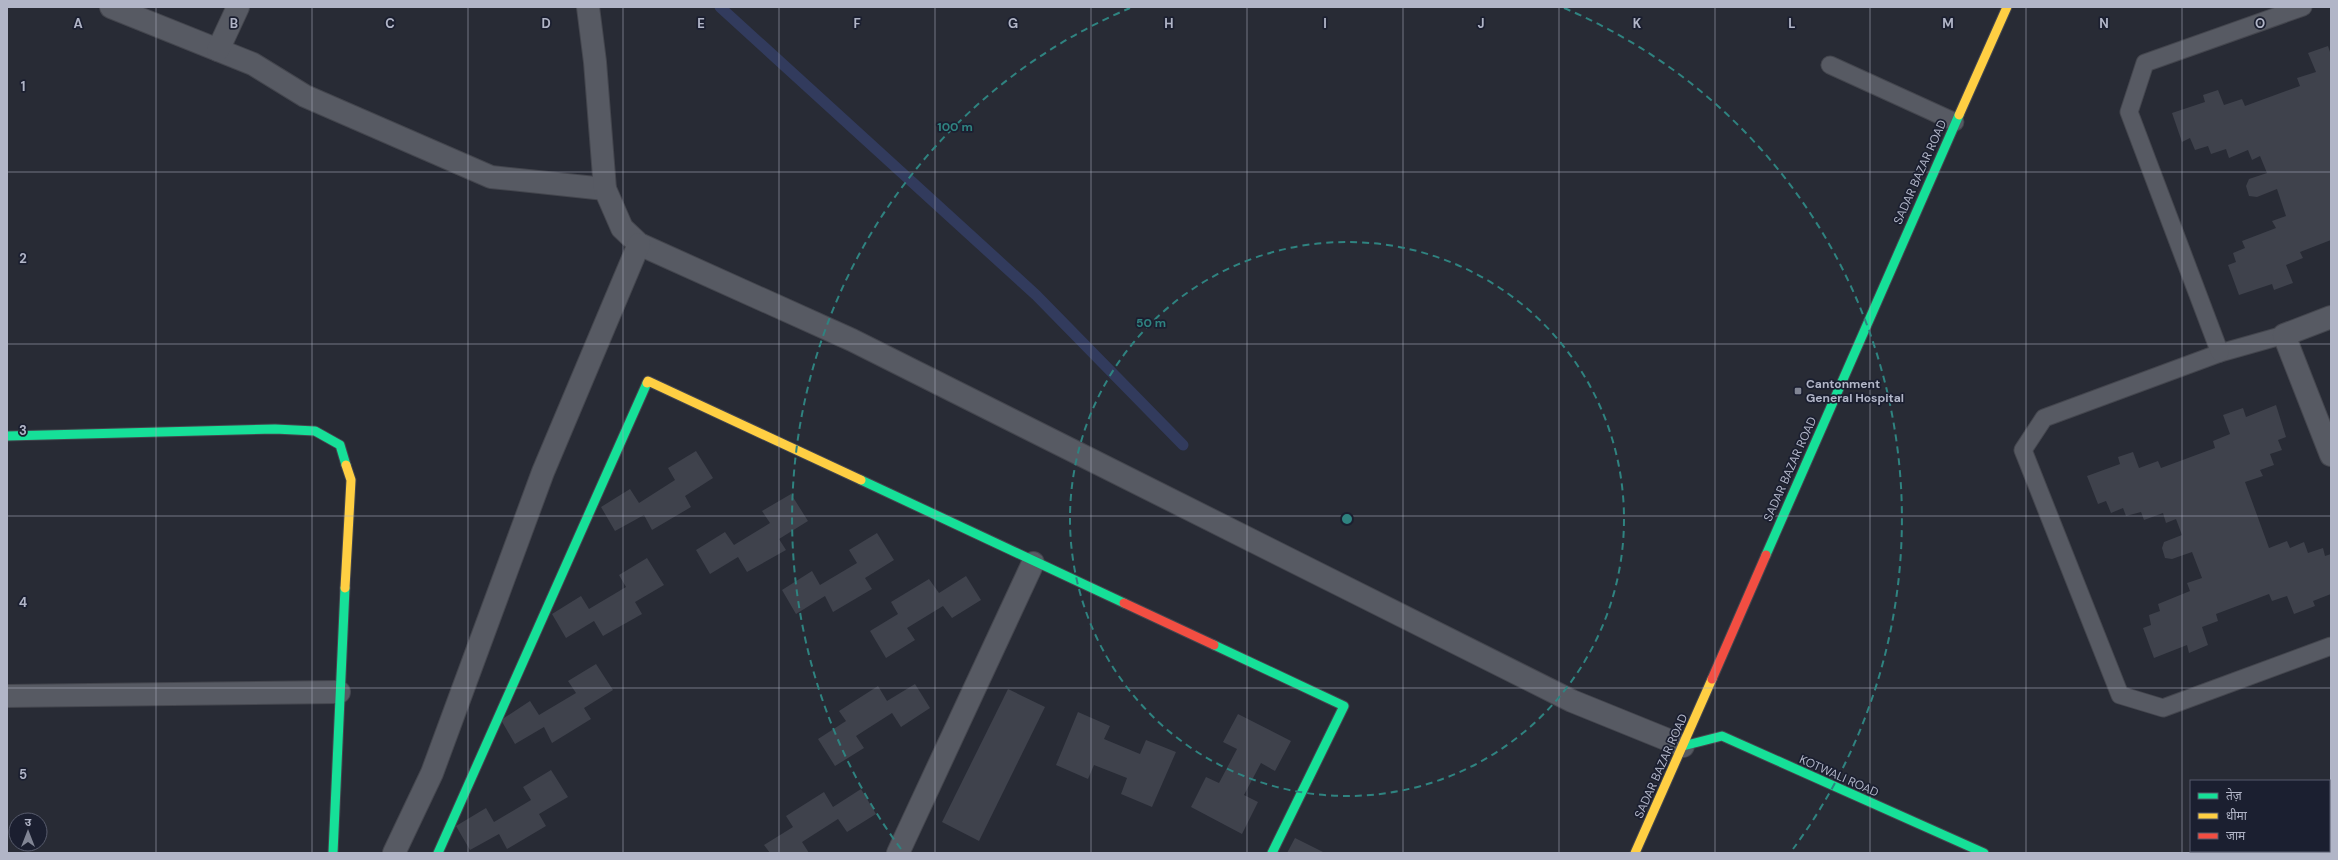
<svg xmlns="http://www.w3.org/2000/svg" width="2338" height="860" viewBox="0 0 2338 860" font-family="'DM Sans','Noto Sans Devanagari',sans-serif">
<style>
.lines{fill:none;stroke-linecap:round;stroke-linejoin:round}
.stream{stroke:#323b5d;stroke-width:11}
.building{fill:#3f424c}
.lane-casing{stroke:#44464e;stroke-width:19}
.street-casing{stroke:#44464e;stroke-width:24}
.fast-casing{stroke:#44464e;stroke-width:11}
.slow-casing{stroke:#44464e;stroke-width:11}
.jam-casing{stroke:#44464e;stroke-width:11}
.lane{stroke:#575a63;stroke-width:17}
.street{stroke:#575a63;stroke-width:22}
.fast{stroke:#16e098;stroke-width:9}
.slow{stroke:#ffcf43;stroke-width:9}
.jam{stroke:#f24e42;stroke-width:9}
.grid{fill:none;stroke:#b1b5c7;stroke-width:1;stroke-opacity:0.55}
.ring{fill:none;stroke:#2f8380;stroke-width:2;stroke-dasharray:7 5}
.poi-dot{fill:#818594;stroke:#1b1f30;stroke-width:1.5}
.labels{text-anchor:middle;stroke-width:3.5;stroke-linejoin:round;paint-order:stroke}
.street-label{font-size:12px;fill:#b1b5c7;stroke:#1b1f30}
.poi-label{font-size:12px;font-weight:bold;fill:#b1b5c7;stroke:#1b1f30;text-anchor:start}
.grid-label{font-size:13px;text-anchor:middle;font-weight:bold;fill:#b1b5c7;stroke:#1b1f30;stroke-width:3.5;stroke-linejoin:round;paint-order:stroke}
.centre{fill:#2f8380;stroke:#1b1f30;stroke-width:2}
.ring-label{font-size:12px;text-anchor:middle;font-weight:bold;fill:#2f8380;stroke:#1b1f30;stroke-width:3.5;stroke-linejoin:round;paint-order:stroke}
</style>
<rect width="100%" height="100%" fill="#282b35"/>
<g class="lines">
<!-- stream -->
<path class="stream" d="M 720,7 L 1036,295 L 1183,445"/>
</g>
<!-- building -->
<g class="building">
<path d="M 2328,46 L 2331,55 L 2331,240 L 2300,252 L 2303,258 L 2286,265 L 2293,283 L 2274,290 L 2272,284 L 2239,295 L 2228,265 L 2236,262 L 2233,253 L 2245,248 L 2242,241 L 2276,228 L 2272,221 L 2286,216 L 2277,189 L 2257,197 L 2249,196 L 2246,186 L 2249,179 L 2267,173 L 2260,156 L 2252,160 L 2248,150 L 2229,158 L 2226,149 L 2211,154 L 2208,146 L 2195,150 L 2190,138 L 2182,142 L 2172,113 L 2205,102 L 2203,95 L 2218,90 L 2224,105 L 2242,99 L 2245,106 L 2300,86 L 2297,78 L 2316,72 L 2308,53 Z"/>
<path d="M 2276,405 L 2286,437 L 2278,440 L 2282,450 L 2270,454 L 2274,465 L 2260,470 L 2263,476 L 2245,482 L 2269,548 L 2287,541 L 2290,548 L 2304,542 L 2308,553 L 2323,548 L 2325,556 L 2331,554 L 2331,594 L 2313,601 L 2315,606 L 2294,614 L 2287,596 L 2272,601 L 2269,594 L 2216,614 L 2218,621 L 2202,627 L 2208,645 L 2189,653 L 2187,645 L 2154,658 L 2143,628 L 2151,625 L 2149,615 L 2160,611 L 2158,604 L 2190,591 L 2187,583 L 2202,578 L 2192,552 L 2172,559 L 2165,558 L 2162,548 L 2164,542 L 2182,535 L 2176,519 L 2166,523 L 2163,513 L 2144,520 L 2141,512 L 2126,516 L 2123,508 L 2111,513 L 2106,501 L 2098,504 L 2087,476 L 2120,464 L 2118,457 L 2133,452 L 2139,468 L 2158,461 L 2161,468 L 2215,448 L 2213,441 L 2230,434 L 2223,415 L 2243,408 L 2246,417 Z"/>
<path d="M 696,451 L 713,478 L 685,496 L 691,507 L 652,530 L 644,515 L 615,531 L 601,507 L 630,489 L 639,503 L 675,480 L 668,468 Z"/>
<path d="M 791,494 L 808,521 L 779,539 L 786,550 L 747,572 L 738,557 L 710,574 L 696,550 L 725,532 L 734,545 L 770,523 L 762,511 Z"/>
<path d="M 877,533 L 894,560 L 865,578 L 872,589 L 833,612 L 825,596 L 796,614 L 782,590 L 812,571 L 820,585 L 857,563 L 849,550 Z"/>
<path d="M 647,558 L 664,585 L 635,602 L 642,614 L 603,636 L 594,621 L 566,638 L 552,614 L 581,596 L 589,609 L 626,587 L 619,575 Z"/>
<path d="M 966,576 L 981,600 L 952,618 L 943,606 L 907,628 L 915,640 L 886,658 L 870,631 L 898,614 L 891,602 L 929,579 L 939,593 Z"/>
<path d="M 596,664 L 613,690 L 584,708 L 591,719 L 552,743 L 544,727 L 515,744 L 501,720 L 530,701 L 539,715 L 576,693 L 568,681 Z"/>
<path d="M 915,684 L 930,708 L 901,727 L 892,713 L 856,736 L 864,748 L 835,766 L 818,739 L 846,721 L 839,711 L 878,686 L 887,701 Z"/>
<path d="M 1008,689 L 1045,707 L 979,841 L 942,822 Z"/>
<path d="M 1078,712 L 1110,726 L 1104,739 L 1140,754 L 1146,740 L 1176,752 L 1152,807 L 1121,794 L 1127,778 L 1094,765 L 1088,779 L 1056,765 Z"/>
<path d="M 1238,714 L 1291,741 L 1275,771 L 1261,763 L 1244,795 L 1258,802 L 1242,834 L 1191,807 L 1206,777 L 1219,783 L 1237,749 L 1223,742 Z"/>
<path d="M 551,770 L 568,797 L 539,814 L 546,826 L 507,849 L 499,834 L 470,850 L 456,826 L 486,808 L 494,822 L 531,800 L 523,787 Z"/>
<path d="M 861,789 L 876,814 L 847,832 L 838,819 L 802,842 L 809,853 L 770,853 L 764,845 L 793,827 L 786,816 L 824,792 L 833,807 Z"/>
<path d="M 1295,838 L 1325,853 L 1287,853 Z"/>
</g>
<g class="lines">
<defs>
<g id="lane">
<path d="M 1830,65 L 1955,122"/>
<path d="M 2284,335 L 2220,353 L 2044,418 L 2023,450 L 2120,695 L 2163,708 L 2331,646"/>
<path d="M 2220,353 L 2129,112 L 2145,63 L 2303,7"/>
</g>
<g id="street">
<path d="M 111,7 L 253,64 L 305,96 L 491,177 L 605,189"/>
<path d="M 588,7 L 595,62 L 605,189 L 622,228 L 639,244 L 852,340 L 1572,701 L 1683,746"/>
<path d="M 218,50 L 238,7"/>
<path d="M 2331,317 L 2284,335 L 2331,455"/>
<path d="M 7,696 L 339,692"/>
<path d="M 394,853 L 432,773 L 543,472 L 639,244"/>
<path d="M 898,853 L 1033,563"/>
</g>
<g id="fast">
<path d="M 7,436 L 275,429 L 315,431 L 340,445 L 346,465"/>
<path d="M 861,480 L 1124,603"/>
<path d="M 1766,555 L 1959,115"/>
<path d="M 1214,645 L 1344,706 L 1272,853"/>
<path d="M 1683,746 L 1722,736 L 1984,853"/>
<path d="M 333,853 L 345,588"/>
<path d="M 438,853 L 647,383"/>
</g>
<g id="slow">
<path d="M 1959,115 L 2007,7"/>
<path d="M 647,383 L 648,381 L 861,480"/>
<path d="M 345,588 L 351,480 L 346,465"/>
<path d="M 1635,853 L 1712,679"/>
</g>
<g id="jam">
<path d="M 1124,603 L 1214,645"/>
<path d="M 1712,679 L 1766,555"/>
</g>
</defs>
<!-- lane casing -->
<use href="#lane" class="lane-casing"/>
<!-- street casing -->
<use href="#street" class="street-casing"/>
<!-- fast casing -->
<use href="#fast" class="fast-casing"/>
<!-- slow casing -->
<use href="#slow" class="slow-casing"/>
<!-- jam casing -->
<use href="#jam" class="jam-casing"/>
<!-- lane -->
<use href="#lane" class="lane"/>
<!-- street -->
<use href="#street" class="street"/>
<!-- fast -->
<use href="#fast" class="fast"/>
<!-- slow -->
<use href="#slow" class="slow"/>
<!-- jam -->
<use href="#jam" class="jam"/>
</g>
<!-- grid -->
<path class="grid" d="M 156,7 L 156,853M 312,7 L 312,853M 468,7 L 468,853M 623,7 L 623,853M 779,7 L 779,853M 935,7 L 935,853M 1091,7 L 1091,853M 1247,7 L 1247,853M 1403,7 L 1403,853M 1559,7 L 1559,853M 1715,7 L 1715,853M 1870,7 L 1870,853M 2026,7 L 2026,853M 2182,7 L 2182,853M 7,172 L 2331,172M 7,344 L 2331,344M 7,516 L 2331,516M 7,688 L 2331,688"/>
<!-- distance rings -->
<g class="ring">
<circle cx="1347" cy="519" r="277"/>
<path d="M901 849A555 555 0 0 1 1130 8M1564 8A555 555 0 0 1 1793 849"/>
</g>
<!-- markers -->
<rect class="poi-dot" x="1794" y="387" width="8" height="8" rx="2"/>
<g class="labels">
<!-- street labels -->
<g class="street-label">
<text transform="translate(1920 172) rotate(-66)" y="4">SADAR BAZAR ROAD</text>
<text transform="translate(1790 469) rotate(-66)" y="4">SADAR BAZAR ROAD</text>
<text transform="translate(1661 766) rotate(-66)" y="4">SADAR BAZAR ROAD</text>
<text transform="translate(1839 776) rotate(24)" y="4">KOTWALI ROAD</text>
</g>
<!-- poi labels -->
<g class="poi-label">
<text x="1806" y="388">Cantonment<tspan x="1806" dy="14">General Hospital</tspan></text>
</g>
</g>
<g class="grid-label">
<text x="78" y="28">A</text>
<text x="234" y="28">B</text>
<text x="390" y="28">C</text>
<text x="546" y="28">D</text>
<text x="701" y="28">E</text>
<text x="857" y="28">F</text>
<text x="1013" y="28">G</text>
<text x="1169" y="28">H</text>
<text x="1325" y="28">I</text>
<text x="1481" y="28">J</text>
<text x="1637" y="28">K</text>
<text x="1792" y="28">L</text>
<text x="1948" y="28">M</text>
<text x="2104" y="28">N</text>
<text x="2260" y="28">O</text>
<text x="23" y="91">1</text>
<text x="23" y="263">2</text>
<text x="23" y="435">3</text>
<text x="23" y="607">4</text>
<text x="23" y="779">5</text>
</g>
<circle cx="1347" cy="519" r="6" class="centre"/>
<g class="ring-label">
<text x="955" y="131">100 m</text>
<text x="1151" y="327">50 m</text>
</g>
<!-- border -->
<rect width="2338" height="860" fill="none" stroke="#b1b5c7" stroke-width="16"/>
<!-- legend -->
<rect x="2190" y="780" width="140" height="72" fill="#1b1f30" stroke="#575b6c"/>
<rect x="2198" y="793" width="20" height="6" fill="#16e098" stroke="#575b6c"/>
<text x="2226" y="800" font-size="12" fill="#b1b5c7">तेज़</text>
<rect x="2198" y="813" width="20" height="6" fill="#ffcf43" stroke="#575b6c"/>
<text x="2226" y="820" font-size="12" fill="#b1b5c7">धीमा</text>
<rect x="2198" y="833" width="20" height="6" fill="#f24e42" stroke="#575b6c"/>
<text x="2226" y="840" font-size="12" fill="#b1b5c7">जाम</text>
<!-- north arrow -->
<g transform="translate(28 832)"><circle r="19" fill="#1b1f30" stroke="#575b6c"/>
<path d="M0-3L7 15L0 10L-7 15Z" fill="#818594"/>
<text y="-6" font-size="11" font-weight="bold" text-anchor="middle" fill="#b1b5c7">उ</text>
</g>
</svg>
